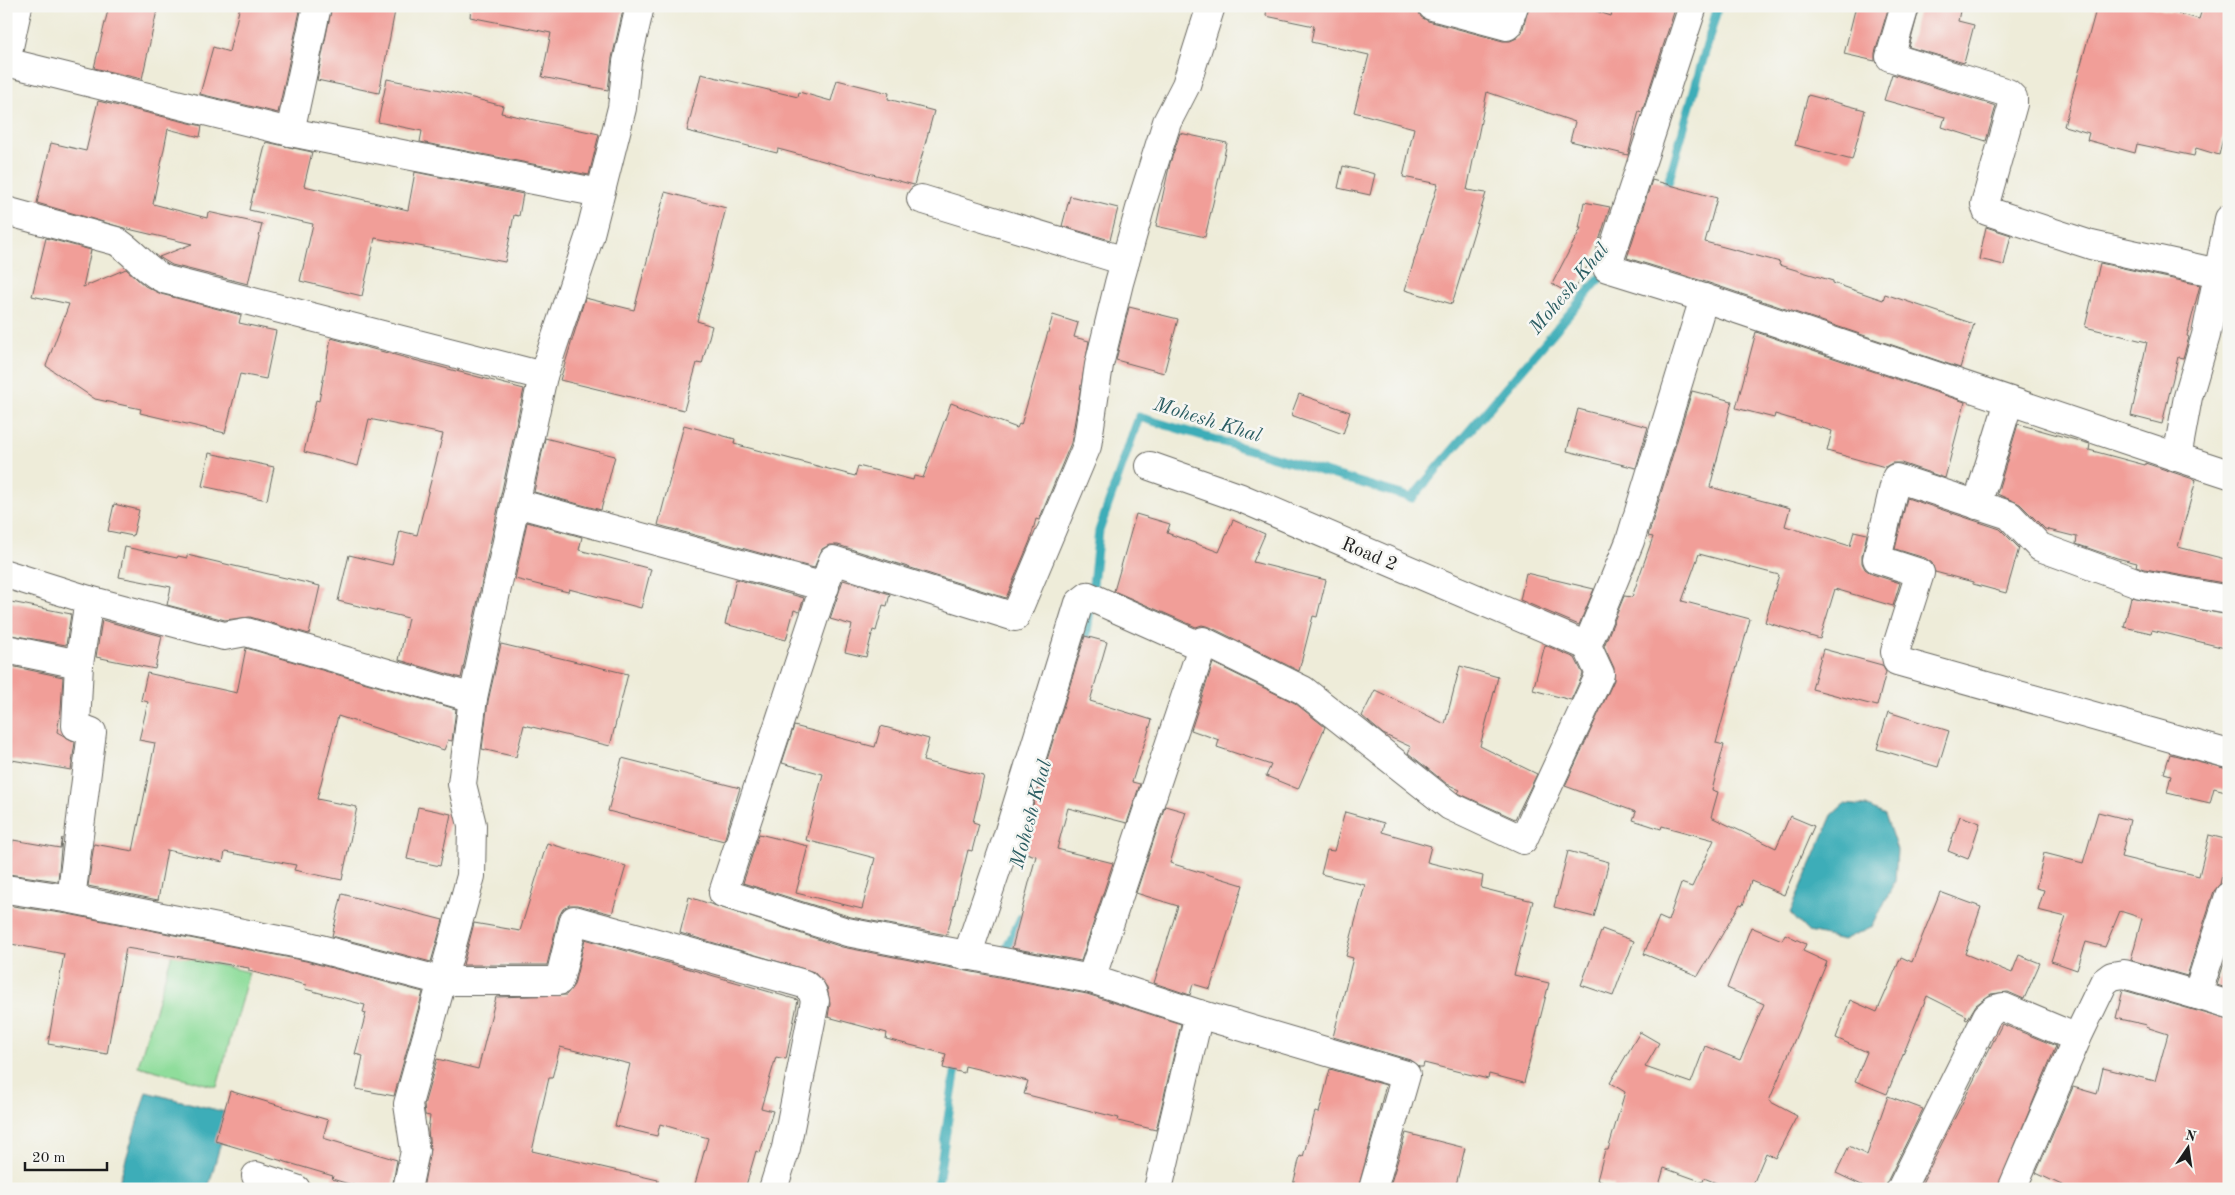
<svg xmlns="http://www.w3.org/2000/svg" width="2235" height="1195" viewBox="0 0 2235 1195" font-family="'Old Standard TT',serif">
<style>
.green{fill:#8fdd9b;stroke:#567c5c}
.water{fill:#3dadb8;stroke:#2c646a}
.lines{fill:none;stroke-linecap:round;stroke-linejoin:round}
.stream{stroke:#3dadb8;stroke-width:9}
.building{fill:#f19e98}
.minor-casing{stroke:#66655e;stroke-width:30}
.minor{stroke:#fff;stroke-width:28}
.labels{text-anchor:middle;stroke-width:5;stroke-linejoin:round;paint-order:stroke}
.street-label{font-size:19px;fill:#1c1c1c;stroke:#f6f6f2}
.water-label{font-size:20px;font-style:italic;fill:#2b5d62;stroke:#f6f6f2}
</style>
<rect width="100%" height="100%" fill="#f6f6f2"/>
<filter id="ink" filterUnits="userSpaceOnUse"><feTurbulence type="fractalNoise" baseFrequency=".02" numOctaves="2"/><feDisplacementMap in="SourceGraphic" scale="10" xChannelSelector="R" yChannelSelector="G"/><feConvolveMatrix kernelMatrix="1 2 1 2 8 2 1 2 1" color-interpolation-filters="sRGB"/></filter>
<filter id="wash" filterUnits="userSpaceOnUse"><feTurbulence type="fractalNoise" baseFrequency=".0096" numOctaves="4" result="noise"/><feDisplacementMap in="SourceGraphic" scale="20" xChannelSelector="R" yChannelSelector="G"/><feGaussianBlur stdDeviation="1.12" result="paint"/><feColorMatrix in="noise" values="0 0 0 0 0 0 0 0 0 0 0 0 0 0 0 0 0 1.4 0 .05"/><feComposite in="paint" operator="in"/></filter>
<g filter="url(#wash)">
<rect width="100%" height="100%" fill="#eeecd9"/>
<!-- green -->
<path class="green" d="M 172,954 L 249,972 L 217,1087 L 138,1066 Z"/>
<!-- water -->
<g class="water">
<path d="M 1844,804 L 1866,806 L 1885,815 L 1897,850 L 1895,881 L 1873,926 L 1843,940 L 1808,932 L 1790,913 L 1832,815 Z"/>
<path d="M 146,1092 L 229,1113 L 208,1189 L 117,1189 Z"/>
</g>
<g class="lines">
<!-- stream -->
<g class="stream">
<path d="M 1665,194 L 1718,6"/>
<path d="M 1622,251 L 1641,229"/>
<path d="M 1092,593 L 1099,531 L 1139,417 L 1412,498 L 1606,271"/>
<path d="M 1085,648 L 1090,609"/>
<path d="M 1002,958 L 1021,918"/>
<path d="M 937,1189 L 957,1061"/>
</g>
</g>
<g id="blocks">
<!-- building -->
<g class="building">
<path d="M 109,6 L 158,6 L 142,79 L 94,68 Z"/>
<path d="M 240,6 L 282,6 L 300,11 L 278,113 L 200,94 L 213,47 L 229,52 Z"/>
<path d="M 332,6 L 396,6 L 379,93 L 317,80 Z"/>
<path d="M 471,6 L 624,6 L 612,58 L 608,90 L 542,77 L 551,33 L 470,17 Z"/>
<path d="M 1267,6 L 1417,6 L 1421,17 L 1428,21 L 1503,41 L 1510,41 L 1517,38 L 1522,32 L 1529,6 L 1581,6 L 1611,16 L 1614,6 L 1676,6 L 1642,112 L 1639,111 L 1628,155 L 1570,141 L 1575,122 L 1487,92 L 1467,190 L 1486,193 L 1452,304 L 1405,290 L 1438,184 L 1403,177 L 1414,128 L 1354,112 L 1369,55 L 1311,42 L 1314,26 L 1266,16 Z"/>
<path d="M 1856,6 L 1889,6 L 1875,53 L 1875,61 L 1844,54 Z"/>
<path d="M 1920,6 L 1961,6 L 1958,21 L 1974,25 L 1964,63 L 1909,47 Z"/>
<path d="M 2097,6 L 2148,6 L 2199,19 L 2203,6 L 2229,6 L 2229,113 L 2219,155 L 2196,148 L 2194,156 L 2137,144 L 2135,153 L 2087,140 L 2089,133 L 2064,126 Z"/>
<path d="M 701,74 L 798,97 L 799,92 L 831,101 L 837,80 L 889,93 L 888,99 L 934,111 L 914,185 L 778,149 L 777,153 L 687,131 Z"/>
<path d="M 1892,74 L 1996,106 L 1986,141 L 1942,127 L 1945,117 L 1884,100 Z"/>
<path d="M 387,79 L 446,91 L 503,106 L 501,113 L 599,134 L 589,175 L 420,142 L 422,131 L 378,122 Z"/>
<path d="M 1808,95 L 1865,110 L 1852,160 L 1795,145 Z"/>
<path d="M 98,101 L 202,126 L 200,137 L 168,129 L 153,204 L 207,218 L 208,212 L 262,224 L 248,284 L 172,265 L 159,257 L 192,244 L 124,228 L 37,203 L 51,143 L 86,151 Z"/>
<path d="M 1180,133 L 1227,143 L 1205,237 L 1156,226 L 1170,163 Z"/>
<path d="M 266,142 L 312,152 L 304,186 L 408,210 L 415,172 L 523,194 L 519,216 L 514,215 L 505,262 L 375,238 L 362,296 L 300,281 L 313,224 L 249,210 Z"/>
<path d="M 1343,166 L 1375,174 L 1370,195 L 1338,188 Z"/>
<path d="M 1652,180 L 1717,198 L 1705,242 L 1780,262 L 1779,265 L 1833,281 L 1833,283 L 1883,300 L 1885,294 L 1974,324 L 1960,368 L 1709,283 L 1627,258 Z"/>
<path d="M 665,192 L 726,208 L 697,321 L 712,326 L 702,364 L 697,363 L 684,410 L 560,380 L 585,298 L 634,310 Z"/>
<path d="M 1070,196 L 1118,208 L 1110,240 L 1062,226 Z"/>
<path d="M 1584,202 L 1610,207 L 1593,259 L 1591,259 L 1572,295 L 1552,284 L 1581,228 L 1579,228 Z"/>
<path d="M 1986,227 L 2011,235 L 2004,265 L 1979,259 Z"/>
<path d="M 46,238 L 91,250 L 83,287 L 126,269 L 145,286 L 161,294 L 241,315 L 239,323 L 276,331 L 266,379 L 240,374 L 225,433 L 140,413 L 141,409 L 95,399 L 46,366 L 69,304 L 32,296 Z"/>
<path d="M 2100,263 L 2200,285 L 2187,336 L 2189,337 L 2183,358 L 2178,357 L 2162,424 L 2131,416 L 2147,342 L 2085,327 Z"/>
<path d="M 1129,307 L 1178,319 L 1164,373 L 1116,360 Z"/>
<path d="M 1053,315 L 1078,323 L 1074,337 L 1089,341 L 1071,443 L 1039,520 L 1036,519 L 1030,541 L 1006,598 L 838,545 L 829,545 L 822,549 L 814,568 L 658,525 L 684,425 L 735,439 L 734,444 L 855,476 L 858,466 L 913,480 L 914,476 L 923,478 L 951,403 L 1017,428 L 1019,424 L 1021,425 Z"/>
<path d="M 1756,332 L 1965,402 L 1945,478 L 1901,463 L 1892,463 L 1885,467 L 1827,451 L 1832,431 L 1775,414 L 1774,418 L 1736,408 Z"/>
<path d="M 331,338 L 524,389 L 461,678 L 399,660 L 408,618 L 338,601 L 349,555 L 392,565 L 400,531 L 417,535 L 443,434 L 369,419 L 358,466 L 304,452 L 316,400 L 319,401 Z"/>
<path d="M 1692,391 L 1732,401 L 1710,487 L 1790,508 L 1785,526 L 1850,546 L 1854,531 L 1867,534 L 1862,556 L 1862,563 L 1865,569 L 1872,574 L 1900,583 L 1893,606 L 1835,589 L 1820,639 L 1765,622 L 1779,575 L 1699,554 L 1682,601 L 1750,619 L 1716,743 L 1724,745 L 1712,790 L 1718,792 L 1711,817 L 1776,848 L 1790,816 L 1814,826 L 1784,895 L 1751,881 L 1743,905 L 1740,904 L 1698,976 L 1644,954 L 1659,917 L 1668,921 L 1681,883 L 1692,887 L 1714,840 L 1662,826 L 1661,829 L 1633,820 L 1636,812 L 1565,786 L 1614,680 L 1614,668 L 1604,646 L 1624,596 L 1632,597 L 1653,537 L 1648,536 Z"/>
<path d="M 1299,394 L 1350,412 L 1343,434 L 1291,415 Z"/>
<path d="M 1578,409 L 1648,427 L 1636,468 L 1567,451 Z"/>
<path d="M 2018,424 L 2090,444 L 2089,450 L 2145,465 L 2145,463 L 2196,480 L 2178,547 L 2229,560 L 2229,584 L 2145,569 L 2136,566 L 2137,563 L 2117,558 L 2076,544 L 2077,537 L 2045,529 L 2020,504 L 1997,494 Z"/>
<path d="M 545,438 L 615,456 L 601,510 L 534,492 Z"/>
<path d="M 209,453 L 274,467 L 267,500 L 202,486 Z"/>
<path d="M 1907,498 L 2000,529 L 2019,548 L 2006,593 L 1973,584 L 1973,582 L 1935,572 L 1932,563 L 1925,558 L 1895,549 Z"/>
<path d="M 114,504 L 139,510 L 133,536 L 108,531 Z"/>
<path d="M 1136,514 L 1170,524 L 1167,533 L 1219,552 L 1233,520 L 1265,534 L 1253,562 L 1326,580 L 1317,617 L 1313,616 L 1299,671 L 1210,627 L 1202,625 L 1196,627 L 1114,591 Z"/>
<path d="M 527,522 L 582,537 L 579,550 L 651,569 L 641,608 L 569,589 L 568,592 L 515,579 Z"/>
<path d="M 125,547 L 177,558 L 178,556 L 187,558 L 187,555 L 320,586 L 309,634 L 250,617 L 225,620 L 167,605 L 171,587 L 119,577 Z"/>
<path d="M 1526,573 L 1594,589 L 1579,625 L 1520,600 Z"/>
<path d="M 736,579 L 804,598 L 799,612 L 794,610 L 786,640 L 725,624 Z"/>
<path d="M 843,580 L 890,594 L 887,606 L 883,605 L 876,631 L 873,630 L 866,657 L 845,652 L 852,625 L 830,619 Z"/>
<path d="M 2131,597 L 2229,615 L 2229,649 L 2152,630 L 2151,633 L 2124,627 Z"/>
<path d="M 6,601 L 71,614 L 66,645 L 6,634 Z"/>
<path d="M 102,620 L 162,636 L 155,669 L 96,657 Z"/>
<path d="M 1085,636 L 1107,642 L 1090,701 L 1152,720 L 1132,782 L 1140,784 L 1127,823 L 1068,808 L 1057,849 L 1113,863 L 1081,961 L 1012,948 L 1036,856 L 1019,851 Z"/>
<path d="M 501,644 L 628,674 L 610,746 L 524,725 L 516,757 L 482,749 L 488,701 Z"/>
<path d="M 1545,645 L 1575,658 L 1583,674 L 1571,700 L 1533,690 Z"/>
<path d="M 246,648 L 456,709 L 452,741 L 448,740 L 444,750 L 338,716 L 317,799 L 357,807 L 342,880 L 294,870 L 296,865 L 225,852 L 223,862 L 167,850 L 158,900 L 88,886 L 94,844 L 133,851 L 155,743 L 139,740 L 148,702 L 141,700 L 147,673 L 237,693 Z"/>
<path d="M 1823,649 L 1882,665 L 1886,672 L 1877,706 L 1812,689 Z"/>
<path d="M 1213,663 L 1295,703 L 1325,727 L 1298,789 L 1266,776 L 1271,765 L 1217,747 L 1219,740 L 1191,730 Z"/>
<path d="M 6,665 L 63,677 L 61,709 L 57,732 L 75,742 L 71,770 L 6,759 Z"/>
<path d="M 1460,666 L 1498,677 L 1480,746 L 1537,774 L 1515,819 L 1458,793 L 1460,790 L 1447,784 L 1408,753 L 1411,747 L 1383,734 L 1362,716 L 1375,690 L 1445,724 Z"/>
<path d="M 1888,712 L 1949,731 L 1938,767 L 1877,749 Z"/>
<path d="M 794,726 L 875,747 L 881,726 L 929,739 L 923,761 L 984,776 L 973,822 L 979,824 L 972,851 L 968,850 L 947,935 L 851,917 L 743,883 L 759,834 L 808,846 L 796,893 L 862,909 L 875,858 L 806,840 L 823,774 L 782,763 Z"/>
<path d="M 2170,754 L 2229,769 L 2229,792 L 2214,788 L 2210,803 L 2167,793 L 2171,775 L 2164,773 Z"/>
<path d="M 622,758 L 740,788 L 724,841 L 608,811 Z"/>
<path d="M 1165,806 L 1186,812 L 1170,863 L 1243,885 L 1210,989 L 1193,984 L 1190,995 L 1154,983 L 1178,906 L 1136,893 Z"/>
<path d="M 418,807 L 451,814 L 440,866 L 407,859 Z"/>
<path d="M 1345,812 L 1384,823 L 1382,832 L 1431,846 L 1427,862 L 1483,876 L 1481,888 L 1533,901 L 1514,975 L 1549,983 L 1524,1083 L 1489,1074 L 1488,1079 L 1424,1063 L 1423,1067 L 1419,1067 L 1410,1060 L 1333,1037 L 1353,958 L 1346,956 L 1365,885 L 1321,874 L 1327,850 L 1334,851 Z"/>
<path d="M 2098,812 L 2130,820 L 2121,857 L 2199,876 L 2209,835 L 2229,840 L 2229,872 L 2223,871 L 2220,884 L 2214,891 L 2187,976 L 2131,960 L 2142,918 L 2120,911 L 2105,947 L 2086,942 L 2077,970 L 2051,961 L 2066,917 L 2038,910 L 2044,890 L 2036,888 L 2044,853 L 2083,863 Z"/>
<path d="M 1960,816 L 1980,823 L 1968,859 L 1948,851 Z"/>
<path d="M 62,838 L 58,881 L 8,874 L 13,840 L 60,848 Z"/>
<path d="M 547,843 L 626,866 L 612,914 L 578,905 L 569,905 L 563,909 L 559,916 L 547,965 L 463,965 L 474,923 L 520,931 Z"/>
<path d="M 1568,851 L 1609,862 L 1594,917 L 1554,907 Z"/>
<path d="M 1940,892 L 1981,907 L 1965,954 L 2012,973 L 2019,955 L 2040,963 L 2024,999 L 2008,992 L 1991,994 L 1976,1005 L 1967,1020 L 1965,1019 L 1967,1016 L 1927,996 L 1887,1094 L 1855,1081 L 1867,1052 L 1836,1038 L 1850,1000 L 1877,1012 L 1901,957 L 1912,962 Z"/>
<path d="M 342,894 L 443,920 L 431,962 L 332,936 Z"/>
<path d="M 689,897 L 842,947 L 1087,994 L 1181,1024 L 1156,1130 L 1118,1121 L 1119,1118 L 1024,1094 L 1028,1081 L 965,1066 L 964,1073 L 943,1068 L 946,1054 L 886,1039 L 887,1033 L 828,1017 L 830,1004 L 827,987 L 814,972 L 680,933 Z"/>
<path d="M 6,905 L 68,914 L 306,961 L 423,992 L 394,1096 L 356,1089 L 363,1056 L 355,1054 L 366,1013 L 363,1012 L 365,1005 L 305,989 L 306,985 L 249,971 L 249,968 L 126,948 L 107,1054 L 48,1044 L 64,954 L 6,943 Z"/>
<path d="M 1751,927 L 1782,940 L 1785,934 L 1806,944 L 1803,951 L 1827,962 L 1769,1101 L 1797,1116 L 1775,1158 L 1766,1153 L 1751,1189 L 1731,1189 L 1704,1178 L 1703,1182 L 1664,1168 L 1658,1189 L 1613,1189 L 1614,1185 L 1597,1180 L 1605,1150 L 1608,1150 L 1625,1092 L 1610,1083 L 1640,1032 L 1659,1043 L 1645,1067 L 1691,1083 L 1705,1046 L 1740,1060 L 1764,1004 L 1727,988 Z"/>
<path d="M 1602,929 L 1634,941 L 1613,996 L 1581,985 Z"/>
<path d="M 585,939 L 798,1000 L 786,1059 L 776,1057 L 761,1108 L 773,1111 L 760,1153 L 756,1151 L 745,1189 L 713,1189 L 695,1184 L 708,1138 L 660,1124 L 657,1136 L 615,1126 L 630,1064 L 560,1047 L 552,1078 L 549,1078 L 532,1151 L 658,1180 L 657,1189 L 423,1189 L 430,1149 L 428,1130 L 430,1116 L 425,1115 L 424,1105 L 437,1059 L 478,1069 L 496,997 L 566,995 L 574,985 Z"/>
<path d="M 2229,948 L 2229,989 L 2217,985 Z"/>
<path d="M 2123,990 L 2229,1020 L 2229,1189 L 2070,1189 L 2036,1173 L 2073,1087 L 2097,1094 L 2103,1068 L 2155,1081 L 2168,1034 L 2146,1027 L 2147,1025 L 2116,1018 Z"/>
<path d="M 2002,1024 L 2056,1046 L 1997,1189 L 1919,1189 Z"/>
<path d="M 1330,1069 L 1386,1085 L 1358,1189 L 1292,1189 L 1300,1156 L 1303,1157 L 1315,1112 L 1319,1113 Z"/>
<path d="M 230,1091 L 328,1120 L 323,1138 L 397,1160 L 392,1189 L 366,1189 L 332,1179 L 333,1176 L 215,1141 Z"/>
<path d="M 1888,1096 L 1923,1109 L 1887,1182 L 1886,1189 L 1870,1189 L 1836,1173 L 1849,1146 L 1867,1155 Z"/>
<path d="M 1406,1133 L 1465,1148 L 1455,1189 L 1389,1189 Z"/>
</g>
</g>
</g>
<g filter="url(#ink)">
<use href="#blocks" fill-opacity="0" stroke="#66655e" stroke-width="1"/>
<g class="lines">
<defs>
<g id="minor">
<path d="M 1211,6 L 1186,85 L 1167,122 L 1143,198 L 1119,283 L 1099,365 L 1087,446 L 1015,617 L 833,560 L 723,893 L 847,932 L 1091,979 L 1199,1014 L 1406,1075 L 1373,1189"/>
<path d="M 1432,6 L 1507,26 L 1514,6"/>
<path d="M 1905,6 L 1890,57 L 2008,93 L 2013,98 L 2013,104 L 1985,204 L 1987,211 L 2091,245 L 2218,273"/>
<path d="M 6,61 L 18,6"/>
<path d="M 6,62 L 290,132 L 600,193"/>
<path d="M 290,132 L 317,6"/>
<path d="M 921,199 L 1125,261"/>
<path d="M 6,211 L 116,241 C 135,252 147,273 167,280 L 543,376"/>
<path d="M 2229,219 L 2206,335 L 2188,397 L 2177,457 L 2229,474"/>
<path d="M 1704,298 L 2177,457"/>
<path d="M 1150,466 L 1241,498 L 1587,646"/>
<path d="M 516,503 L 825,587"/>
<path d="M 1977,505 L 2009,401"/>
<path d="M 6,574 L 89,600 L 224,636 L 246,632 L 473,698"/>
<path d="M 2229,600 L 2141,584 L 2040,547 L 2009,515 L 1896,478 L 1877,559 L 1920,573 L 1895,652 L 1897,661 L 2229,754"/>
<path d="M 1202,647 L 1203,641 L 1303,690 L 1450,806 L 1523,840 L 1600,674 L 1587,646 L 1630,541 L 1704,298 L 1607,268 L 1693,6"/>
<path d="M 6,649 L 79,664 L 89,600"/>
<path d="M 6,889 L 71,899 L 309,946 L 442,981 L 471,876 L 472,825 L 462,784 L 473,698 L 543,376 L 589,238 L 622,108 L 627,62 L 640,6"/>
<path d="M 2229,896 L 2197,995 L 2229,1005"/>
<path d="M 71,899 L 92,732 L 76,726 L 79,664"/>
<path d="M 967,956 L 1006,841 L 1079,603 L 1088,596 L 1202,647 L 1091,979"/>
<path d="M 256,1176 L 296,1189"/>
<path d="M 407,1189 L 415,1151 L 408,1104 L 442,981 L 559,981 L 574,920 L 804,984 L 812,991 L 815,1001 L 786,1148 L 773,1189"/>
<path d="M 1158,1189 L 1199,1014"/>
<path d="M 1901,1189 L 1987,1016 L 1995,1009 L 2003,1007 L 2077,1038"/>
<path d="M 2012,1189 L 2077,1038 L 2104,982 L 2112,976 L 2124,974 L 2197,995"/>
</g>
</defs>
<!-- minor casing -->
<use href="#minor" class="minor-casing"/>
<!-- minor -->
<use href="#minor" class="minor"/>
</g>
</g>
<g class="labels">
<!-- street labels -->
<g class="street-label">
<text transform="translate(1370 553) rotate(23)" y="7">Road 2</text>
</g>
<!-- water labels -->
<g class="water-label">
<text transform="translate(1568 288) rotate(-50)" y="7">Mohesh Khal</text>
<text transform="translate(1208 419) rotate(17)" y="7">Mohesh Khal</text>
<text transform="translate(1030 814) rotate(-75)" y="7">Mohesh Khal</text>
</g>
</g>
<!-- margin -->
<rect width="2235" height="1195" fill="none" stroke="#f6f6f2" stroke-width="25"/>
<!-- north arrow -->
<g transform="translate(2188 1148) rotate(13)" stroke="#f6f6f2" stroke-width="4" paint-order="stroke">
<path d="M0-4L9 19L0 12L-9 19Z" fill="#1c1c1c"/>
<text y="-8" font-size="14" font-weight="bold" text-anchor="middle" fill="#1c1c1c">N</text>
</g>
<!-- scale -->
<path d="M25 1162v8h82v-8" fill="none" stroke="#1c1c1c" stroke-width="2.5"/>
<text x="32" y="1162" font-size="15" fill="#1c1c1c" stroke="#f6f6f2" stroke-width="4" paint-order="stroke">20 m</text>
</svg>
